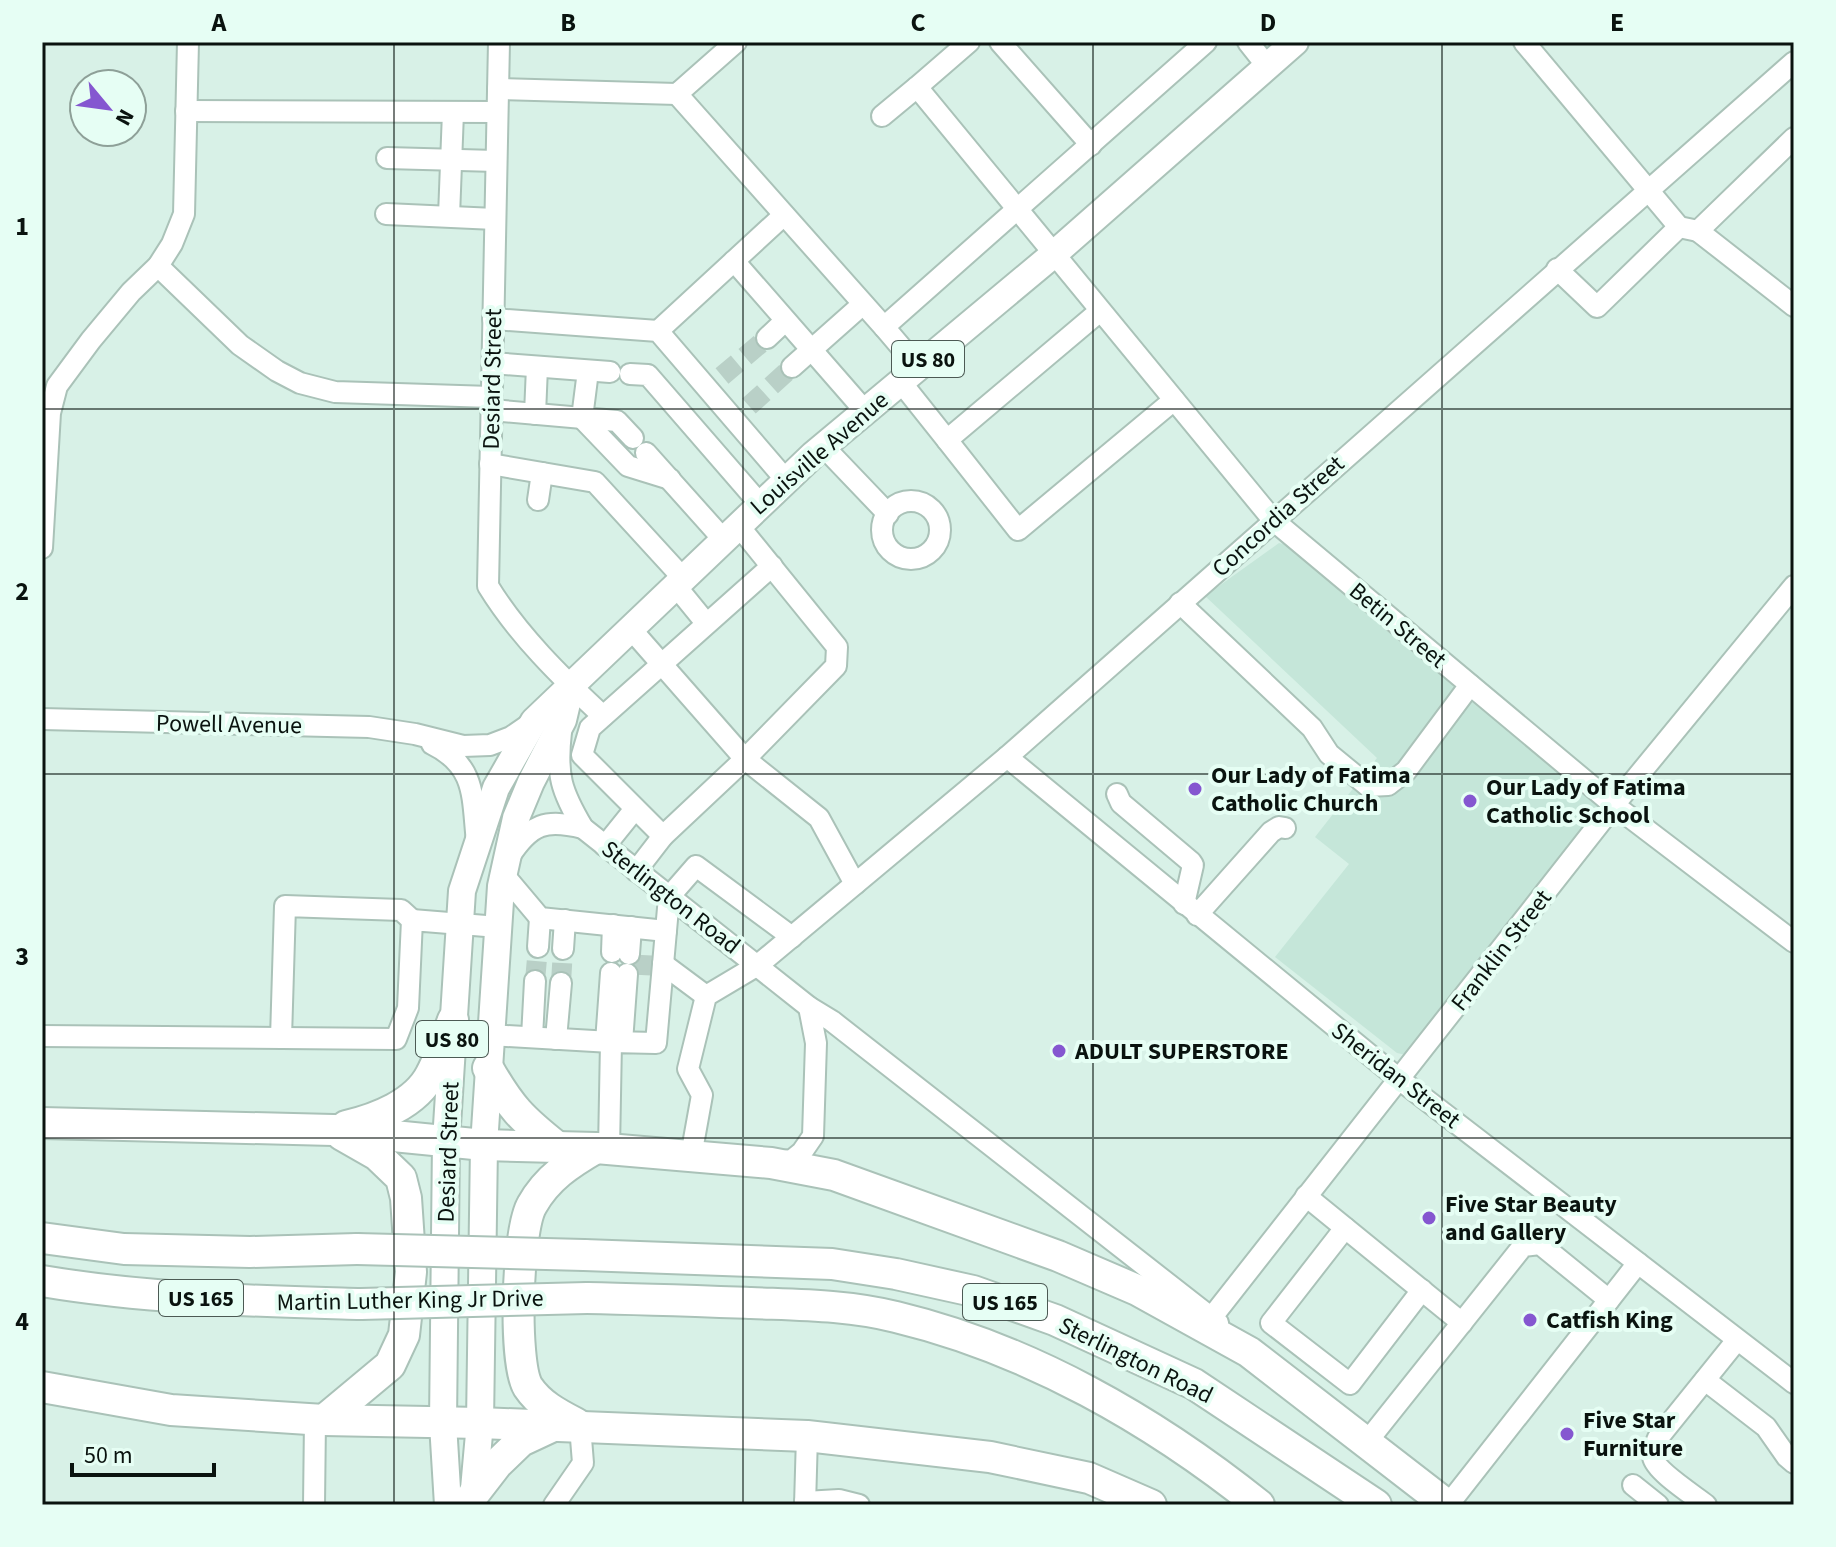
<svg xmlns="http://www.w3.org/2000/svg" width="1836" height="1547" viewBox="0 0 1836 1547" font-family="'Source Sans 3',sans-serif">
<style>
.built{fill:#c5e6d9}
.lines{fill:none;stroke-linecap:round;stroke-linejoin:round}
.minor-tunnel{stroke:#b9d0c7;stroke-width:20;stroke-dasharray:20 10;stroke-linecap:butt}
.minor-casing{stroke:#aac2b8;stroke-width:24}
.major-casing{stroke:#aac2b8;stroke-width:30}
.highway-casing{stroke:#aac2b8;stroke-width:34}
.minor{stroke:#fff;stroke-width:20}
.major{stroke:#fff;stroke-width:26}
.highway{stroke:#fff;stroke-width:30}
.highway-bridge-casing{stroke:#aac2b8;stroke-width:34;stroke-linecap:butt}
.highway-bridge{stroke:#fff;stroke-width:30}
.grid{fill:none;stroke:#0a130f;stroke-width:2;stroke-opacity:0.55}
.poi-dot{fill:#8557d0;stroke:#e6fef4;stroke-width:3}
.labels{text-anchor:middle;stroke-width:8;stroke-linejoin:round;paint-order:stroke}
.shield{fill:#e6fef4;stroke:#4c5a54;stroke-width:2}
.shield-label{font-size:22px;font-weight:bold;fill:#0a130f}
.street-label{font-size:24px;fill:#0a130f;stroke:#e6fef4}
.poi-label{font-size:24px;font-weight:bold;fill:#0a130f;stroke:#e6fef4;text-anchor:start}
.neatline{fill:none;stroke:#0a130f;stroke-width:3}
.grid-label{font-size:26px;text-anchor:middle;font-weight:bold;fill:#0a130f}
</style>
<rect width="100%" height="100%" fill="#d8f1e7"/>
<!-- built -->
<path class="built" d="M 1279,543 L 1287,545 L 1595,795 L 1599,806 L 1596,818 L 1406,1055 L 1397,1053 L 1275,957 L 1349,864 L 1315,837 L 1377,758 L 1205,596 Z"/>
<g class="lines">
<!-- minor-tunnel -->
<g class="minor-tunnel">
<path d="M 722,376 L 767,338"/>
<path d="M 749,406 L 792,367"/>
<path d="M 641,975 L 642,955"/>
<path d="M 535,981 L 538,947"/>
<path d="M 561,983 L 563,949"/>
</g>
<defs>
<g id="minor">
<path d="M 499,42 L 488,586 C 518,635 561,677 603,716"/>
<path d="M 969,42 L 917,87 L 1273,520 L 1614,805 L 1794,942"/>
<path d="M 1000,42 L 1091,145"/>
<path d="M 1248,42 L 1267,66"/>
<path d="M 1524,42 L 1679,227 L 1698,231"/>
<path d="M 498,89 L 677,94 L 736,42"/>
<path d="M 677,94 L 884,327"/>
<path d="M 186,111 L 497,112"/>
<path d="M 882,116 L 917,87"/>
<path d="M 1794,138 L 1698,231 L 1794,306"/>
<path d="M 387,158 L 496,161"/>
<path d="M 386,214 L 495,219"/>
<path d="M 449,216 L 453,112"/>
<path d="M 734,261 L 865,411"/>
<path d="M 158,266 L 240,345 L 277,371 L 300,383 L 335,392 L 491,397"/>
<path d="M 1557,269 L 1597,307 L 1679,227"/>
<path d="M 493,319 L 658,331 L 786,480"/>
<path d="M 658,331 L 784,215"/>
<path d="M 767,338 L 785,321"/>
<path d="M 492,363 L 610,372"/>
<path d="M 792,367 L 863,304"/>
<path d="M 918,367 L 884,327 L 1206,42"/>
<path d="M 588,371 L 582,418 L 628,466 L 670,479"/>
<path d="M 630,374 L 648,375 L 760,504"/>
<path d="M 900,381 L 947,440 L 1100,311"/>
<path d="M 491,410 L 617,421 L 633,438"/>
<path d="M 535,414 L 537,367"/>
<path d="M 947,440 L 1018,530 L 1174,400"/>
<path d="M 823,446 L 888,514"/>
<path d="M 646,453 L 723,539"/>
<path d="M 490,464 L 595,482 L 682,577"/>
<path d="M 538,500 L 542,473"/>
<circle cx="911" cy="530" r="29"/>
<path d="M 42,548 L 50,413 L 57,386 L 91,340 L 131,292 L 158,266 L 172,244 L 184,214 L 188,42"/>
<path d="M 675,585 L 706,623"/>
<path d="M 1180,603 L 1312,728 L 1329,754 L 1368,786 L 1388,785 L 1406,771 L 1470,685"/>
<path d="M 630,628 L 745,759 L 819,818 L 855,884"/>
<path d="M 42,719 L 369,727 L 415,734 L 463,746 L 490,745 L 511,737 L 530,724"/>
<path d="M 561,732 C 556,775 561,791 583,828 L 809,1007 L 832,1021 L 1218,1323"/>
<path d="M 432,744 C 477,766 472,798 477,842"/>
<path d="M 1007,757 L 1399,1079 L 1794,1383"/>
<path d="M 1117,794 L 1121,803 L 1191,862 L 1193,865 L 1184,904"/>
<path d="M 663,836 L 582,755 L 590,728 L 772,566"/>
<path d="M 605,846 L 634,810"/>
<path d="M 509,857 C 531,823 546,819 583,828"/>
<path d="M 636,871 L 663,836 L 745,759 L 836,666 L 837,647 L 738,525"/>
<path d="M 503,874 L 540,918 L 666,931"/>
<path d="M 1197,915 L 1271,832 L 1279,827 L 1285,828"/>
<path d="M 538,947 L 540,918"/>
<path d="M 563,949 L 565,920"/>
<path d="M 612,952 L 613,925"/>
<path d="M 629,954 L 631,927"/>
<path d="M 663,964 L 706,996"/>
<path d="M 490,1035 L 611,1042"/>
<path d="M 42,1036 L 396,1039 L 408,1008 L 412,920 L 498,927"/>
<path d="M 532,1037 L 535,981"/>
<path d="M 281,1038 L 285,906 L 401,910 L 412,920"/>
<path d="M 556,1039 L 561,983"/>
<path d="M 606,1042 L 611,973"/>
<path d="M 622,1042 L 627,974"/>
<path d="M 609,1149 L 611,1042 L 656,1043 L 669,897 L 696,866 L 792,937"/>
<path d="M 691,1156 L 702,1095 L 688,1069 L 706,996 L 758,965 L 1007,757 L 1794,62"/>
<path d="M 778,1162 L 792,1160 L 802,1152 L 813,1136 L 816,1043 L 809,1007"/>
<path d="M 1306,1196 L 1462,1323"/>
<path d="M 1345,1228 L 1271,1323 L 1350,1384 L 1422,1290"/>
<path d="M 1212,1317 L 1614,805 L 1794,586"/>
<path d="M 1705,1380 L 1766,1427 L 1787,1457 L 1794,1463"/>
<path d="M 1366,1443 L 1523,1246 L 1540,1244 L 1609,1300"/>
<path d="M 1633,1485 L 1658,1505"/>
<path d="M 805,1502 L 839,1500 L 859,1505"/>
<path d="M 314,1505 L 315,1420"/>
<path d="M 554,1505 L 583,1463 L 580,1426"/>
<path d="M 805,1505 L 807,1436"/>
<path d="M 1448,1505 L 1638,1263"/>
<path d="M 1706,1505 C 1695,1496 1655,1471 1653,1457 C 1652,1451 1656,1443 1658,1438 L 1737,1340"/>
</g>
<g id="major">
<path d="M 473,1500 L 480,1423 L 484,1145 L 501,886 L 516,818 L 531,782 L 563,720 L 571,686"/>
<path d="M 448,1505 L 443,1424 L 446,1141 L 462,891 L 496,788 L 534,721 L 813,455 L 1054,254 L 1295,42"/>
</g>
<g id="highway">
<path d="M 488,1068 C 510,1107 522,1119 556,1146"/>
<path d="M 42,1123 L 333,1130 L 484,1145 L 596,1148 L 771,1163 L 834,1175 L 1058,1256 L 1137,1290 L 1249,1352 L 1447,1505"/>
<path d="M 346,1126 C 376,1119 416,1104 431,1074 C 440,1057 446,1038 453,1020"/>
<path d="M 42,1238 L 124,1249 L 250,1252 L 357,1249"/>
<path d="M 584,1255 L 832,1264 L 896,1274 L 973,1291 L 1055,1320 L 1194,1384 L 1376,1505"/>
<path d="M 42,1281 C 148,1299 255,1301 361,1304"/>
<path d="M 587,1298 C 642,1299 696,1301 751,1303 C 799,1305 849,1305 896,1317 C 1029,1349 1153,1420 1259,1505"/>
<path d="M 42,1387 L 171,1410 L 324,1420 L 480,1423 L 807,1436 L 990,1457 L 1089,1478 L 1151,1505"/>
<path d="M 324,1420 L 390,1365 L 404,1335 L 411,1272 L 406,1198 L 401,1178 L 377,1155 L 342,1135"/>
<path d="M 577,1424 C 558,1414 540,1405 528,1387 C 513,1362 517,1230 532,1205 C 547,1178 570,1163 596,1148"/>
<path d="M 473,1495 L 497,1464 L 521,1441 L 551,1427"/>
</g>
</defs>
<!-- minor casing -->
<use href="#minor" class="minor-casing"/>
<!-- major casing -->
<use href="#major" class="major-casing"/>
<!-- highway casing -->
<use href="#highway" class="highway-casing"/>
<!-- minor -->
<use href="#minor" class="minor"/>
<!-- major -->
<use href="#major" class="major"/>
<!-- highway -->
<use href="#highway" class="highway"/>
<defs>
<g id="highway-bridge">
<path d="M 357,1249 L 584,1255"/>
<path d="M 361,1304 L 587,1298"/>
</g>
</defs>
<!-- highway-bridge casing -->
<use href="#highway-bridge" class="highway-bridge-casing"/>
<!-- highway-bridge -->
<use href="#highway-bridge" class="highway-bridge"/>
</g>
<!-- grid -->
<path class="grid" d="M 394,42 L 394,1505M 743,42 L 743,1505M 1093,42 L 1093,1505M 1442,42 L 1442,1505M 42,409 L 1794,409M 42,774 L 1794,774M 42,1138 L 1794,1138"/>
<!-- markers -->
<g class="poi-dot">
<circle cx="1195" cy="789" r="8"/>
<circle cx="1470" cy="801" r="8"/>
<circle cx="1059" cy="1051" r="8"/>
<circle cx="1429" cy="1218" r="8"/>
<circle cx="1530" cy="1320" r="8"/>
<circle cx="1567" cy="1434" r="8"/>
</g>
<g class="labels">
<!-- shield labels -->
<g class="shield">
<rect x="892" y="341" width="72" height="36" rx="6"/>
<rect x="416" y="1021" width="72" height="36" rx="6"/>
<rect x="159" y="1280" width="84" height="36" rx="6"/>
<rect x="963" y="1284" width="84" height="36" rx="6"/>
</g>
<g class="shield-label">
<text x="928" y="367">US 80</text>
<text x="452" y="1047">US 80</text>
<text x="201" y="1306">US 165</text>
<text x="1005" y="1310">US 165</text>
</g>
<!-- street labels -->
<g class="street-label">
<text transform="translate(492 379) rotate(-89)" y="8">Desiard Street</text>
<text transform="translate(819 453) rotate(-41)" y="8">Louisville Avenue</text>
<text transform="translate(1278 516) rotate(-42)" y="8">Concordia Street</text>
<text transform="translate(1398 625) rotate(40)" y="8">Betin Street</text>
<text transform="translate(229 724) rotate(1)" y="8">Powell Avenue</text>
<text transform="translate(671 897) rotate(38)" y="8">Sterlington Road</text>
<text transform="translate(1501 950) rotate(-52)" y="8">Franklin Street</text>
<text transform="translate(1396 1075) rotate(38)" y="8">Sheridan Street</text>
<text transform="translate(448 1152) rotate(-88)" y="8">Desiard Street</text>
<text transform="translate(410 1300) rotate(-1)" y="8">Martin Luther King Jr Drive</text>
<text transform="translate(1136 1360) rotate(26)" y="8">Sterlington Road</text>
</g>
<!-- poi labels -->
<g class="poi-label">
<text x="1211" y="783">Our Lady of Fatima<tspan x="1211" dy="28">Catholic Church</tspan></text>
<text x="1486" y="795">Our Lady of Fatima<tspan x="1486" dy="28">Catholic School</tspan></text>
<text x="1075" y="1059">ADULT SUPERSTORE</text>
<text x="1445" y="1212">Five Star Beauty<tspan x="1445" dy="28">and Gallery</tspan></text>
<text x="1546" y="1328">Catfish King</text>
<text x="1583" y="1428">Five Star<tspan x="1583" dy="28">Furniture</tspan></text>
</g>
</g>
<!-- border -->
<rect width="1836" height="1547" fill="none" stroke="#e6fef4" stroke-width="88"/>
<!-- north arrow -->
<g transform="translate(108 108) rotate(119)"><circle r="38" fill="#e6fef4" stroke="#8ea098" stroke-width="2"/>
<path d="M0-6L14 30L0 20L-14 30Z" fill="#8557d0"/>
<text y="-12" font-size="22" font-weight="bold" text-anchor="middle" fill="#0a130f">N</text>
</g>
<!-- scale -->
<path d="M72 1463v12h142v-12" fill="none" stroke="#0a130f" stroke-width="4"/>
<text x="84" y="1463" font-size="24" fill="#0a130f" stroke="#e6fef4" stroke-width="6" paint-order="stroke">50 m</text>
<rect x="44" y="44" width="1748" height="1459" class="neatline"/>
<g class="grid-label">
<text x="219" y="31">A</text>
<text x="568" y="31">B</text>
<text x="918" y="31">C</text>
<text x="1268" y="31">D</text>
<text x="1617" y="31">E</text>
<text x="22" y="235">1</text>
<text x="22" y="600">2</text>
<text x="22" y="965">3</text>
<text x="22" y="1330">4</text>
</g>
</svg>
